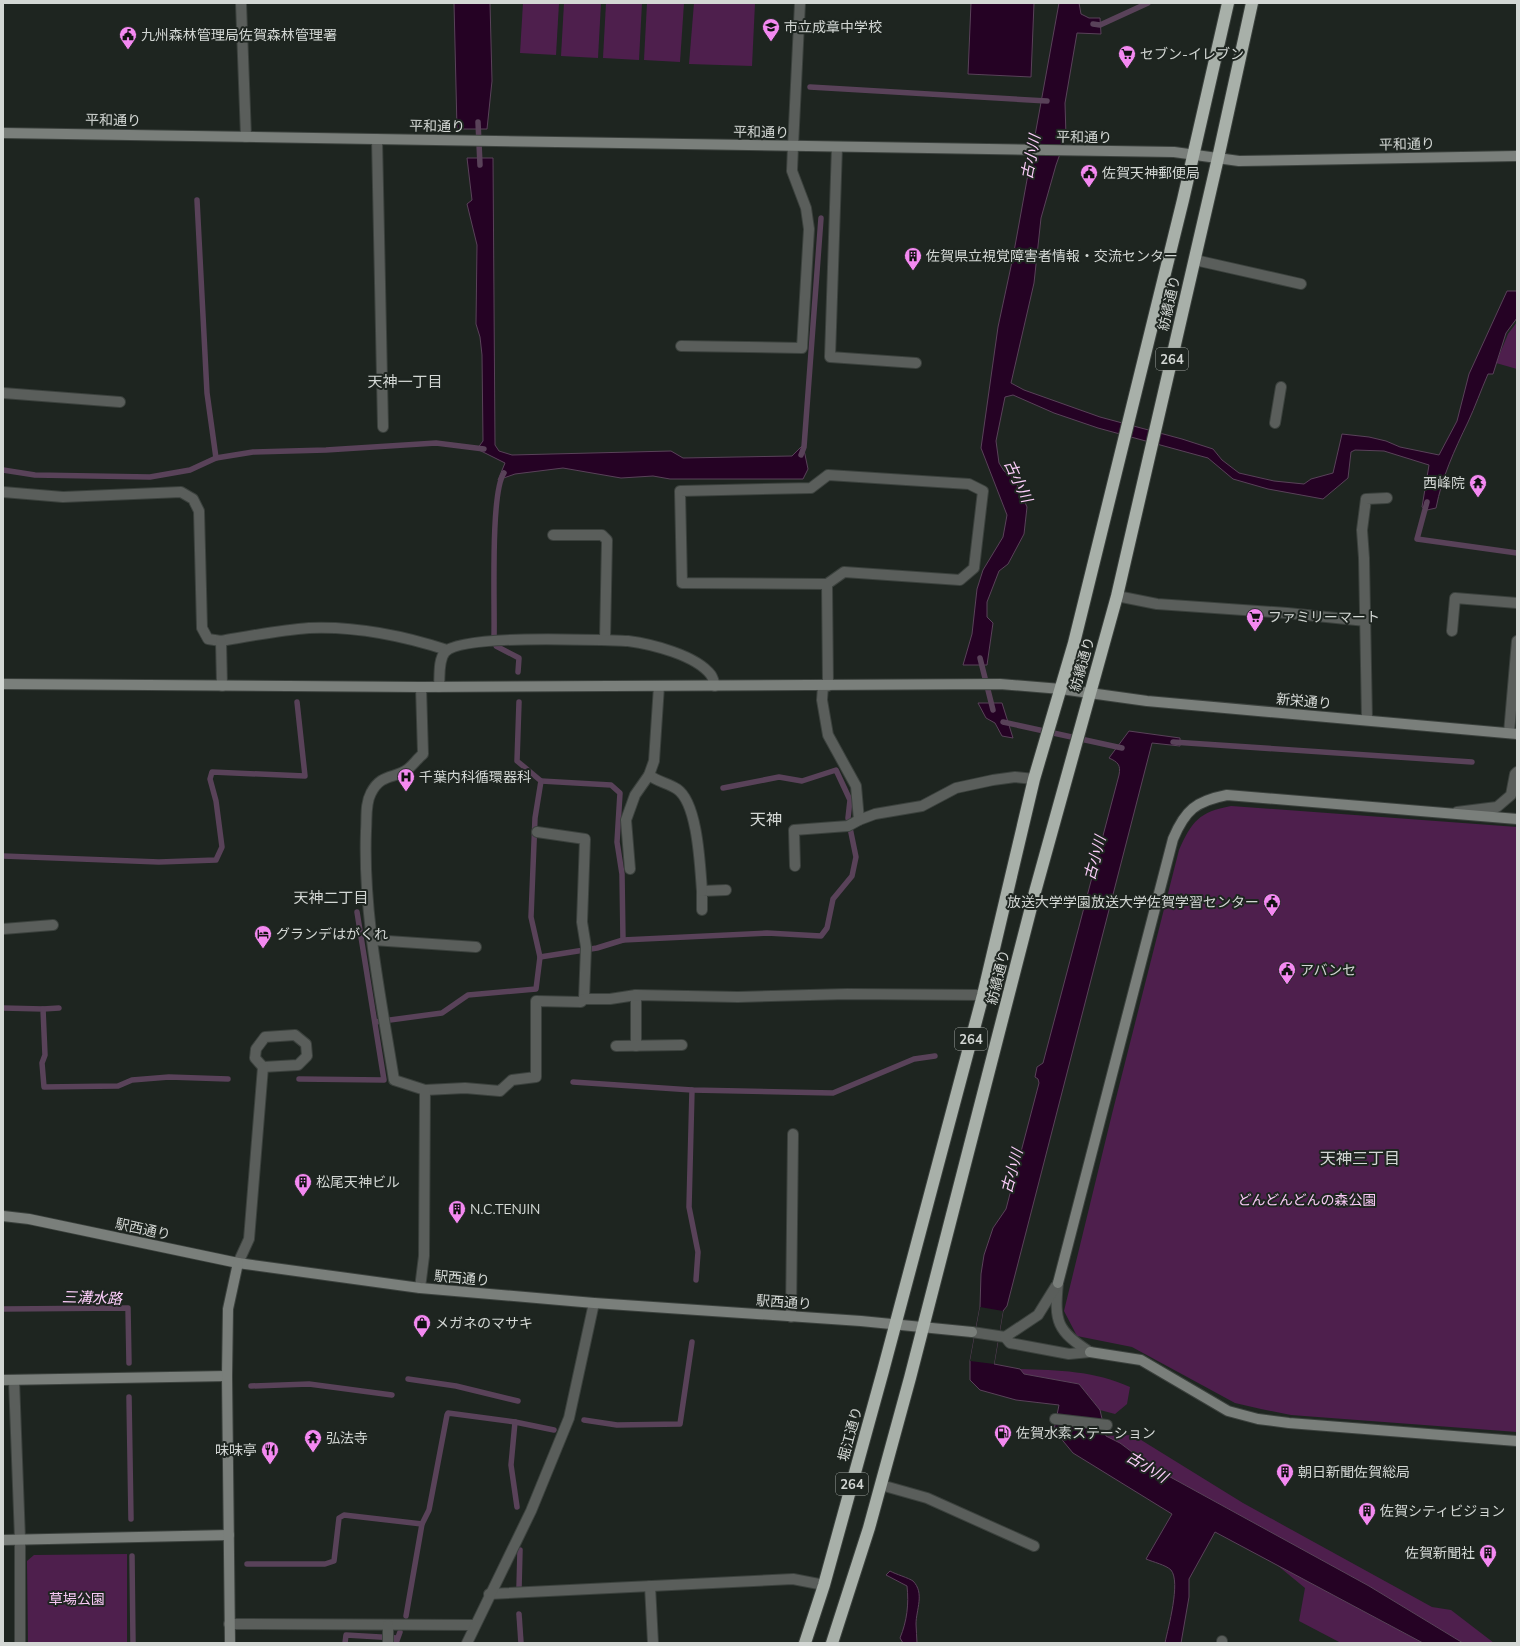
<svg xmlns="http://www.w3.org/2000/svg" width="1520" height="1646" viewBox="0 0 1520 1646" font-family="'Nunito Sans','Noto Sans JP',sans-serif">
<style>
.green{fill:#4e1f4d}
.water{fill:#250224;stroke:#594259}
.pier{fill:#1e2520}
.lines{fill:none;stroke-linecap:round;stroke-linejoin:round}
.stream{stroke:#594259;stroke-width:5.5}
.lane-casing{stroke:#3b413d;stroke-width:12}
.street-casing{stroke:#3b413d;stroke-width:12}
.secondary-casing{stroke:#3b413d;stroke-width:12}
.highway-casing{stroke:#3b413d;stroke-width:14}
.lane{stroke:#5a5e5b;stroke-width:10}
.street{stroke:#5a5e5b;stroke-width:10}
.secondary{stroke:#7a7f7b;stroke-width:10}
.highway{stroke:#a8b0a9;stroke-width:12}
.labels{text-anchor:middle;stroke-width:4;stroke-linejoin:round;paint-order:stroke}
.shield{fill:#1e2520;stroke:#9da29e;stroke-width:1}
.shield-label{font-size:13px;font-weight:bold;fill:#d3d7d4}
.poi-label{font-size:14px;fill:#d3d7d4;stroke:#1e2520;text-anchor:start}
.street-label{font-size:14px;fill:#d3d7d4;stroke:#1e2520}
.park-label{font-size:14px;fill:#f8c9f5;stroke:#1e2520}
.water-label{font-size:15px;font-style:italic;fill:#fecffc;stroke:#1e2520}
.neighbourhood-label{font-size:15px;fill:#d3d7d4;stroke:#1e2520}
.quarter-label{font-size:16px;fill:#d3d7d4;stroke:#1e2520}
</style>
<rect width="100%" height="100%" fill="#1e2520"/>
<!-- green -->
<g class="green">
<path d="M 523,3 L 559,3 L 556,55 L 520,53 Z"/>
<path d="M 564,3 L 601,3 L 598,58 L 561,56 Z"/>
<path d="M 606,3 L 642,3 L 639,60 L 603,58 Z"/>
<path d="M 647,3 L 684,3 L 680,62 L 644,60 Z"/>
<path d="M 694,3 L 755,3 L 752,66 L 689,64 Z"/>
<path d="M 1517,322 L 1517,369 L 1496,363 L 1508,334 Z"/>
<path d="M 1231,806 L 1517,827 L 1517,1432 L 1291,1415 L 1261,1409 L 1235,1403 L 1132,1347 L 1077,1336 L 1064,1311 L 1112,1114 L 1179,850 C 1192,821 1199,812 1231,806 Z"/>
<path d="M 1020,1369 C 1058,1370 1095,1371 1130,1387 L 1127,1404 L 1115,1414 L 1100,1410 L 1079,1384 L 1023,1374 Z"/>
<path d="M 1133,1435 L 1243,1503 L 1432,1607 L 1451,1610 L 1494,1643 L 1463,1643 L 1369,1586 L 1152,1467 L 1120,1443 L 1105,1436 Z"/>
<path d="M 127,1554 L 127,1643 L 28,1643 L 27,1561 L 34,1555 Z"/>
<path d="M 1277,1565 L 1423,1643 L 1341,1643 L 1299,1621 L 1305,1588 Z"/>
</g>
<!-- water -->
<g class="water">
<path d="M 454,3 L 490,3 L 492,81 L 487,129 L 457,129 Z"/>
<path d="M 971,3 L 1034,3 L 1031,77 L 968,74 Z"/>
<path d="M 1059,3 L 1079,3 L 1081,14 L 1089,18 L 1100,18 L 1101,34 L 1077,33 L 1065,103 L 1066,137 L 1056,165 L 1041,218 L 1034,283 L 1011,383 L 1024,390 L 1100,417 L 1182,439 L 1213,449 L 1222,460 L 1239,473 L 1274,481 L 1304,484 L 1311,479 L 1333,473 L 1342,434 L 1369,437 L 1386,441 L 1400,447 L 1439,455 L 1457,421 L 1469,374 L 1507,291 L 1517,291 L 1517,318 L 1506,333 L 1493,374 L 1488,374 C 1481,390 1475,407 1468,422 C 1454,451 1442,477 1436,508 L 1427,510 L 1422,507 L 1429,465 L 1384,451 L 1355,450 L 1351,452 L 1348,478 L 1323,499 L 1268,489 L 1233,479 L 1208,458 L 1098,428 L 1054,413 L 1013,395 L 1005,397 L 996,441 L 999,463 L 1004,471 L 1014,478 L 1027,507 L 1024,534 L 1008,564 L 999,571 L 987,602 L 987,617 L 993,623 L 987,665 L 963,665 L 972,634 L 977,589 L 983,570 L 1003,537 L 1007,515 L 981,448 L 998,327 L 1013,257 Z"/>
<path d="M 467,158 L 493,158 L 495,445 L 499,451 L 512,455 L 671,451 L 683,458 L 792,456 L 803,445 L 808,469 L 803,479 L 670,479 L 653,476 L 621,478 L 563,468 L 515,474 L 498,480 L 505,463 L 477,449 L 483,441 L 482,355 L 480,337 L 476,324 L 477,245 L 467,204 L 472,200 Z"/>
<path d="M 978,703 L 1002,703 L 1013,738 L 1002,736 L 995,723 L 986,718 Z"/>
<path d="M 1129,731 L 1180,738 L 1180,746 L 1152,743 L 1007,1306 L 1003,1311 L 994,1364 L 1020,1369 L 1024,1374 L 1079,1384 L 1100,1410 L 1106,1436 L 1120,1443 L 1152,1467 L 1369,1586 L 1463,1643 L 1423,1643 L 1215,1532 L 1189,1579 L 1189,1597 L 1181,1643 L 1165,1643 C 1168,1628 1181,1582 1171,1570 C 1166,1565 1153,1562 1146,1559 L 1172,1514 L 1073,1453 L 1054,1430 L 1059,1405 L 1016,1400 L 980,1390 L 970,1380 L 970,1361 L 980,1307 L 981,1274 L 984,1255 L 993,1228 L 1006,1209 L 1039,1083 L 1038,1079 L 1035,1077 L 1037,1067 L 1043,1063 L 1119,775 C 1121,765 1118,762 1109,758 Z"/>
<path d="M 890,1571 C 895,1574 909,1578 913,1581 C 925,1593 916,1610 916,1624 C 916,1630 917,1637 917,1643 L 903,1643 L 900,1638 C 907,1621 909,1604 907,1586 L 886,1575 Z"/>
</g>
<!-- pier -->
<path class="pier" d="M 980,1307 L 1003,1311 L 994,1364 L 970,1361 Z"/>
<g class="lines">
<!-- stream -->
<g class="stream">
<path d="M 1093,24 L 1100,25 L 1148,3"/>
<path d="M 810,87 L 1047,101"/>
<path d="M 478,122 L 480,165"/>
<path d="M 197,200 L 207,393 L 216,458"/>
<path d="M 801,455 L 804,447 L 821,218"/>
<path d="M 3,470 L 35,475 L 150,477 L 190,470 L 216,458 L 253,452 L 326,450 L 436,443 L 484,449"/>
<path d="M 504,473 C 490,493 495,607 494,637 L 496,646 L 519,658 L 518,672"/>
<path d="M 1427,502 L 1417,539 L 1517,553"/>
<path d="M 980,658 L 993,710"/>
<path d="M 1003,722 L 1122,748"/>
<path d="M 1173,742 L 1472,762"/>
<path d="M 541,781 L 611,785 L 620,793 L 617,842 L 622,874 L 623,940"/>
<path d="M 3,856 L 159,862 L 216,860 L 222,847 L 216,801 L 210,779 L 212,772 L 305,776 L 297,702"/>
<path d="M 540,957 L 597,948 L 623,940 L 767,933 L 821,936 L 827,928 L 833,899 L 852,876 L 856,857 L 848,818 L 850,800 L 836,770 L 802,781 L 779,777 L 723,788"/>
<path d="M 3,1008 L 43,1009 L 45,1055 L 42,1063 L 44,1087 L 118,1086 L 132,1080 L 169,1077 L 228,1079"/>
<path d="M 43,1009 L 59,1008"/>
<path d="M 375,1022 L 442,1013 L 468,995 L 536,989 L 540,957 L 531,917 L 535,818 L 541,781 L 517,761 L 519,702"/>
<path d="M 299,1079 L 384,1080 L 357,912"/>
<path d="M 573,1082 L 692,1090 L 833,1093 L 914,1059 L 935,1056"/>
<path d="M 692,1090 L 689,1207 L 698,1252 L 696,1280"/>
<path d="M 3,1309 L 128,1308 L 129,1363"/>
<path d="M 408,1379 L 456,1386 L 518,1401"/>
<path d="M 251,1386 L 309,1384 L 392,1395"/>
<path d="M 129,1397 L 131,1519"/>
<path d="M 584,1420 L 617,1425 L 680,1424 L 692,1342"/>
<path d="M 515,1422 L 511,1465 L 517,1507"/>
<path d="M 132,1556 L 133,1643"/>
<path d="M 247,1564 L 325,1564 L 334,1561 L 339,1518 L 344,1515 L 422,1524"/>
<path d="M 519,1588 L 520,1550"/>
<path d="M 519,1614 L 521,1643"/>
<path d="M 406,1616 L 422,1524 L 429,1510 L 447,1415 L 448,1413 L 515,1422 L 554,1430"/>
<path d="M 345,1643 L 346,1635 L 397,1638"/>
<path d="M 396,1643 L 400,1632"/>
</g>
<defs>
<g id="lane">
<path d="M 793,146 L 800,3"/>
<path d="M 837,147 L 830,357 L 916,363"/>
<path d="M 1195,260 L 1301,284"/>
<path d="M 3,393 L 120,402"/>
<path d="M 1275,423 L 1281,387"/>
<path d="M 3,492 L 63,497 L 181,492 L 193,499 L 199,511 L 202,628 L 208,639 L 221,641 C 250,636 280,630 309,628 C 357,626 401,635 447,650"/>
<path d="M 553,535 L 602,535 L 607,540 L 605,640"/>
<path d="M 439,687 C 440,676 438,660 445,652 C 462,634 598,640 628,641 C 651,644 696,655 711,675 C 713,678 714,682 715,686"/>
<path d="M 537,832 L 585,839 L 582,922 L 586,947 L 584,999"/>
<path d="M 702,910 L 702,891 L 726,890"/>
<path d="M 295,1035 L 306,1044 L 307,1056 L 298,1065 L 263,1067 L 255,1058 L 256,1049 L 265,1037 Z"/>
<path d="M 1055,1419 L 1107,1425"/>
<path d="M 881,1485 L 927,1498 L 1034,1546"/>
</g>
<g id="street">
<path d="M 241,3 L 246,137"/>
<path d="M 377,139 L 383,427"/>
<path d="M 681,346 L 802,348 L 809,229 L 806,208 L 792,171 L 793,146"/>
<path d="M 827,584 L 844,572 L 960,580 L 974,568 L 983,491 L 969,484 L 828,475 L 811,488 L 680,491 L 682,583 L 827,584 L 828,686"/>
<path d="M 1117,596 L 1157,604 L 1287,613 L 1366,621"/>
<path d="M 1452,631 L 1455,598 L 1517,603"/>
<path d="M 221,641 L 222,686"/>
<path d="M 823,686 L 822,700 L 828,735 L 856,786 L 859,820"/>
<path d="M 1367,720 L 1364,558 L 1362,530 L 1366,499 L 1387,498"/>
<path d="M 1509,733 L 1517,641"/>
<path d="M 649,775 C 658,782 668,783 677,789 C 698,803 700,867 702,891"/>
<path d="M 1457,812 L 1497,807 L 1511,795 L 1515,774 L 1517,772"/>
<path d="M 795,866 L 794,830 L 848,826 L 859,820 L 875,814 L 922,806 L 956,788 L 993,780 L 1015,777 L 1034,779"/>
<path d="M 630,869 L 626,820 L 635,795 L 649,775 L 654,761 L 659,686"/>
<path d="M 3,929 L 53,925"/>
<path d="M 373,940 L 476,947"/>
<path d="M 636,995 L 636,1046"/>
<path d="M 616,1046 L 682,1045"/>
<path d="M 425,1090 L 465,1088 L 500,1091 L 512,1080 L 536,1077 L 536,1001 L 581,1002 L 584,999 L 610,999 L 636,995 L 738,997 L 847,994 L 983,995"/>
<path d="M 238,1263 L 249,1239 L 263,1067"/>
<path d="M 1058,1283 C 1054,1322 1057,1331 1090,1352"/>
<path d="M 420,1288 L 424,1256 L 425,1090 L 394,1080 C 381,998 363,914 366,831 C 367,818 365,804 371,793 C 381,773 395,779 408,769 C 413,765 418,758 423,754 L 421,687"/>
<path d="M 791,1317 L 793,1134"/>
<path d="M 972,1332 L 1005,1337 L 1010,1343 L 1069,1354 L 1090,1352"/>
<path d="M 1005,1337 L 1038,1315 L 1056,1286"/>
<path d="M 14,1380 L 20,1539 L 20,1643"/>
<path d="M 650,1586 L 653,1643"/>
<path d="M 489,1594 L 793,1579 L 824,1585"/>
<path d="M 229,1624 L 475,1625"/>
<path d="M 388,1625 L 388,1643"/>
<path d="M 1222,1641 L 1222,1643"/>
<path d="M 467,1643 L 531,1511 L 569,1418 L 594,1303"/>
</g>
<g id="secondary">
<path d="M 3,133 L 1174,152 L 1239,161 L 1517,156"/>
<path d="M 3,684 L 421,687 L 1000,684 L 1061,689 L 1147,701 L 1517,734"/>
<path d="M 3,1216 L 29,1219 L 238,1263 L 420,1288 L 594,1303 L 861,1321 L 972,1332"/>
<path d="M 1058,1283 L 1173,839 C 1185,810 1196,801 1227,795 L 1517,819"/>
<path d="M 1090,1352 L 1141,1360 L 1228,1411 L 1258,1419 L 1289,1423 L 1517,1441"/>
<path d="M 3,1380 L 227,1376"/>
<path d="M 3,1540 L 229,1535"/>
<path d="M 230,1643 L 227,1376 L 228,1309 L 238,1263"/>
</g>
<g id="highway">
<path d="M 805,1643 L 824,1585 L 883,1371 L 983,995 L 1034,779 L 1074,643 L 1183,200 L 1228,3"/>
<path d="M 832,1643 L 869,1528 L 910,1378 L 1035,892 L 1117,596 L 1218,158 L 1252,3"/>
</g>
</defs>
<!-- lane casing -->
<use href="#lane" class="lane-casing"/>
<!-- street casing -->
<use href="#street" class="street-casing"/>
<!-- secondary casing -->
<use href="#secondary" class="secondary-casing"/>
<!-- highway casing -->
<use href="#highway" class="highway-casing"/>
<!-- lane -->
<use href="#lane" class="lane"/>
<!-- street -->
<use href="#street" class="street"/>
<!-- secondary -->
<use href="#secondary" class="secondary"/>
<!-- highway -->
<use href="#highway" class="highway"/>
</g>
<!-- icons -->
<defs>
<symbol id="school-pin" viewBox="-11 -11 22 30"><path d="M0 17L-7.5 6A9.5 9.5 0 1 1 7.5 6Z" fill="#f489f1" stroke="#1e2520"/><path d="M0-5L7-2L0 1L-7-2ZM-4 1L0 2.5L4 1V4Q0 6-4 4Z" fill="#111"/></symbol>
<symbol id="civic-pin" viewBox="-11 -11 22 30"><path d="M0 17L-7.5 6A9.5 9.5 0 1 1 7.5 6Z" fill="#f489f1" stroke="#1e2520"/><path d="M-.6-6.5H3V-4.5H.6V-3L4-1V1h2V6H-6V1h2V-1L-.6-3ZM-1.2 2.5V6h2.4V2.5Z" fill="#111"/></symbol>
<symbol id="supermarket-pin" viewBox="-11 -11 22 30"><path d="M0 17L-7.5 6A9.5 9.5 0 1 1 7.5 6Z" fill="#f489f1" stroke="#1e2520"/><path d="M-6-5.5h2.5l.6 2H6L4.5 2H-2.5L-4.4-4H-6ZM-1.5 3.2a1.3 1.3 0 1 0 .1 0ZM3 3.2a1.3 1.3 0 1 0 .1 0Z" fill="#111"/></symbol>
<symbol id="building-pin" viewBox="-11 -11 22 30"><path d="M0 17L-7.5 6A9.5 9.5 0 1 1 7.5 6Z" fill="#f489f1" stroke="#1e2520"/><path d="M-4-6H4V6H1V3H-1V6H-4ZM-2.5-4.3h1.7v1.8h-1.7ZM.8-4.3h1.7v1.8H.8ZM-2.5-1h1.7V.8h-1.7ZM.8-1h1.7V.8H.8Z" fill="#111"/></symbol>
<symbol id="temple-pin" viewBox="-11 -11 22 30"><path d="M0 17L-7.5 6A9.5 9.5 0 1 1 7.5 6Z" fill="#f489f1" stroke="#1e2520"/><path d="M0-6L5-2H3V0L6.5 2.5H4V6H1.5V3h-3V6H-4V2.5H-6.5L-3 0V-2H-5Z" fill="#111"/></symbol>
<symbol id="hospital-pin" viewBox="-11 -11 22 30"><path d="M0 17L-7.5 6A9.5 9.5 0 1 1 7.5 6Z" fill="#f489f1" stroke="#1e2520"/><path d="M-5-5h3v3.5h4V-5h3V5h-3V1.5h-4V5h-3Z" fill="#111"/></symbol>
<symbol id="hotel-pin" viewBox="-11 -11 22 30"><path d="M0 17L-7.5 6A9.5 9.5 0 1 1 7.5 6Z" fill="#f489f1" stroke="#1e2520"/><path d="M-6-4.5h1.5V1H6V5H4.5V3h-9V5H-6ZM-4 0a1.8 1.8 0 1 1 3.6 0ZM.5 0V-2.5h3Q6-2.5 6 0Z" fill="#111"/></symbol>
<symbol id="shop-pin" viewBox="-11 -11 22 30"><path d="M0 17L-7.5 6A9.5 9.5 0 1 1 7.5 6Z" fill="#f489f1" stroke="#1e2520"/><path d="M-5-2.5h2.3a2.7 3.5 0 0 1 5.4 0H5L5.5 6h-11ZM-1.5-2.5h3a1.5 2.3 0 0 0-3 0Z" fill="#111"/></symbol>
<symbol id="fuel-pin" viewBox="-11 -11 22 30"><path d="M0 17L-7.5 6A9.5 9.5 0 1 1 7.5 6Z" fill="#f489f1" stroke="#1e2520"/><path d="M-5.5-6h7V0h2V4h1.3V-2.5L3-4.5l.8-.8L6-3V5H2.5V1h-1V6h-7ZM-4.2-4.7v3.2H.2V-4.7Z" fill="#111"/></symbol>
<symbol id="restaurant-pin" viewBox="-11 -11 22 30"><path d="M0 17L-7.5 6A9.5 9.5 0 1 1 7.5 6Z" fill="#f489f1" stroke="#1e2520"/><path d="M-5-6h1v4h1v-4h1v4h1v-4h1v5L-1.5 .5V6h-2V.5L-5-1ZM5-6V6H3V1.5H1.5Q1.5-4 5-6Z" fill="#111"/></symbol>
</defs>
<g fill-rule="evenodd">
<use href="#school-pin" x="761" y="17" width="20" height="27"/>
<use href="#civic-pin" x="118" y="25" width="20" height="27"/>
<use href="#supermarket-pin" x="1117" y="44" width="20" height="27"/>
<use href="#civic-pin" x="1079" y="163" width="20" height="27"/>
<use href="#building-pin" x="903" y="246" width="20" height="27"/>
<use href="#temple-pin" x="1468" y="473" width="20" height="27"/>
<use href="#supermarket-pin" x="1245" y="607" width="20" height="27"/>
<use href="#hospital-pin" x="396" y="767" width="20" height="27"/>
<use href="#civic-pin" x="1262" y="892" width="20" height="27"/>
<use href="#hotel-pin" x="253" y="924" width="20" height="27"/>
<use href="#civic-pin" x="1277" y="960" width="20" height="27"/>
<use href="#building-pin" x="293" y="1172" width="20" height="27"/>
<use href="#building-pin" x="447" y="1199" width="20" height="27"/>
<use href="#shop-pin" x="412" y="1313" width="20" height="27"/>
<use href="#fuel-pin" x="993" y="1423" width="20" height="27"/>
<use href="#temple-pin" x="303" y="1428" width="20" height="27"/>
<use href="#restaurant-pin" x="260" y="1440" width="20" height="27"/>
<use href="#building-pin" x="1275" y="1462" width="20" height="27"/>
<use href="#building-pin" x="1357" y="1501" width="20" height="27"/>
<use href="#building-pin" x="1478" y="1543" width="20" height="27"/>
</g>
<g class="labels">
<!-- shield labels -->
<g class="shield">
<rect x="1156" y="348" width="32" height="22" rx="3"/>
<rect x="955" y="1028" width="32" height="22" rx="3"/>
<rect x="836" y="1473" width="32" height="22" rx="3"/>
</g>
<g class="shield-label">
<text x="1172" y="364">264</text>
<text x="971" y="1044">264</text>
<text x="852" y="1489">264</text>
</g>
<!-- poi labels -->
<g class="poi-label">
<text x="784" y="32">市立成章中学校</text>
<text x="141" y="40">九州森林管理局佐賀森林管理署</text>
<text x="1140" y="59">セブン-イレブン</text>
<text x="1102" y="178">佐賀天神郵便局</text>
<text x="926" y="261">佐賀県立視覚障害者情報・交流センター</text>
<text x="1465" y="488" text-anchor="end">西峰院</text>
<text x="1268" y="622">ファミリーマート</text>
<text x="419" y="782">千葉内科循環器科</text>
<text x="1259" y="907" text-anchor="end">放送大学学園放送大学佐賀学習センター</text>
<text x="276" y="939">グランデはがくれ</text>
<text x="1300" y="975">アバンセ</text>
<text x="316" y="1187">松尾天神ビル</text>
<text x="470" y="1214">N.C.TENJIN</text>
<text x="435" y="1328">メガネのマサキ</text>
<text x="1016" y="1438">佐賀水素ステーション</text>
<text x="326" y="1443">弘法寺</text>
<text x="257" y="1455" text-anchor="end">味味亭</text>
<text x="1298" y="1477">朝日新聞佐賀総局</text>
<text x="1380" y="1516">佐賀シティビジョン</text>
<text x="1475" y="1558" text-anchor="end">佐賀新聞社</text>
</g>
<!-- street labels -->
<g class="street-label">
<text transform="translate(113 120) rotate(1)" y="5">平和通り</text>
<text transform="translate(437 126) rotate(1)" y="5">平和通り</text>
<text transform="translate(761 132) rotate(1)" y="5">平和通り</text>
<text transform="translate(1084 137) rotate(1)" y="5">平和通り</text>
<text transform="translate(1407 144) rotate(-1)" y="5">平和通り</text>
<text transform="translate(1169 303) rotate(-77)" y="5">紡績通り</text>
<text transform="translate(1082 664) rotate(-74)" y="5">紡績通り</text>
<text transform="translate(1304 701) rotate(5)" y="5">新栄通り</text>
<text transform="translate(998 977) rotate(-76)" y="5">紡績通り</text>
<text transform="translate(143 1229) rotate(12)" y="5">駅西通り</text>
<text transform="translate(462 1278) rotate(5)" y="5">駅西通り</text>
<text transform="translate(784 1302) rotate(4)" y="5">駅西通り</text>
<text transform="translate(850 1434) rotate(-75)" y="5">堀江通り</text>
</g>
<!-- park labels -->
<g class="park-label">
<text x="1307" y="1205">どんどんどんの森公園</text>
<text x="77" y="1604">草場公園</text>
</g>
<!-- water labels -->
<g class="water-label">
<text transform="translate(1031 157) rotate(-79)" y="5">古小川</text>
<text transform="translate(1018 481) rotate(65)" y="5">古小川</text>
<text transform="translate(1095 858) rotate(-75)" y="5">古小川</text>
<text transform="translate(1012 1171) rotate(-75)" y="5">古小川</text>
<text transform="translate(92 1298) rotate(2)" y="5">三溝水路</text>
<text transform="translate(1147 1467) rotate(31)" y="5">古小川</text>
</g>
<!-- neighbourhood labels -->
<g class="neighbourhood-label">
<text x="405" y="387">天神一丁目</text>
<text x="331" y="903">天神二丁目</text>
</g>
<!-- quarter labels -->
<g class="quarter-label">
<text x="766" y="825">天神</text>
<text x="1360" y="1164">天神三丁目</text>
</g>
</g>
<!-- border -->
<rect width="1520" height="1646" fill="none" stroke="#d3d7d4" stroke-width="8"/>
</svg>
